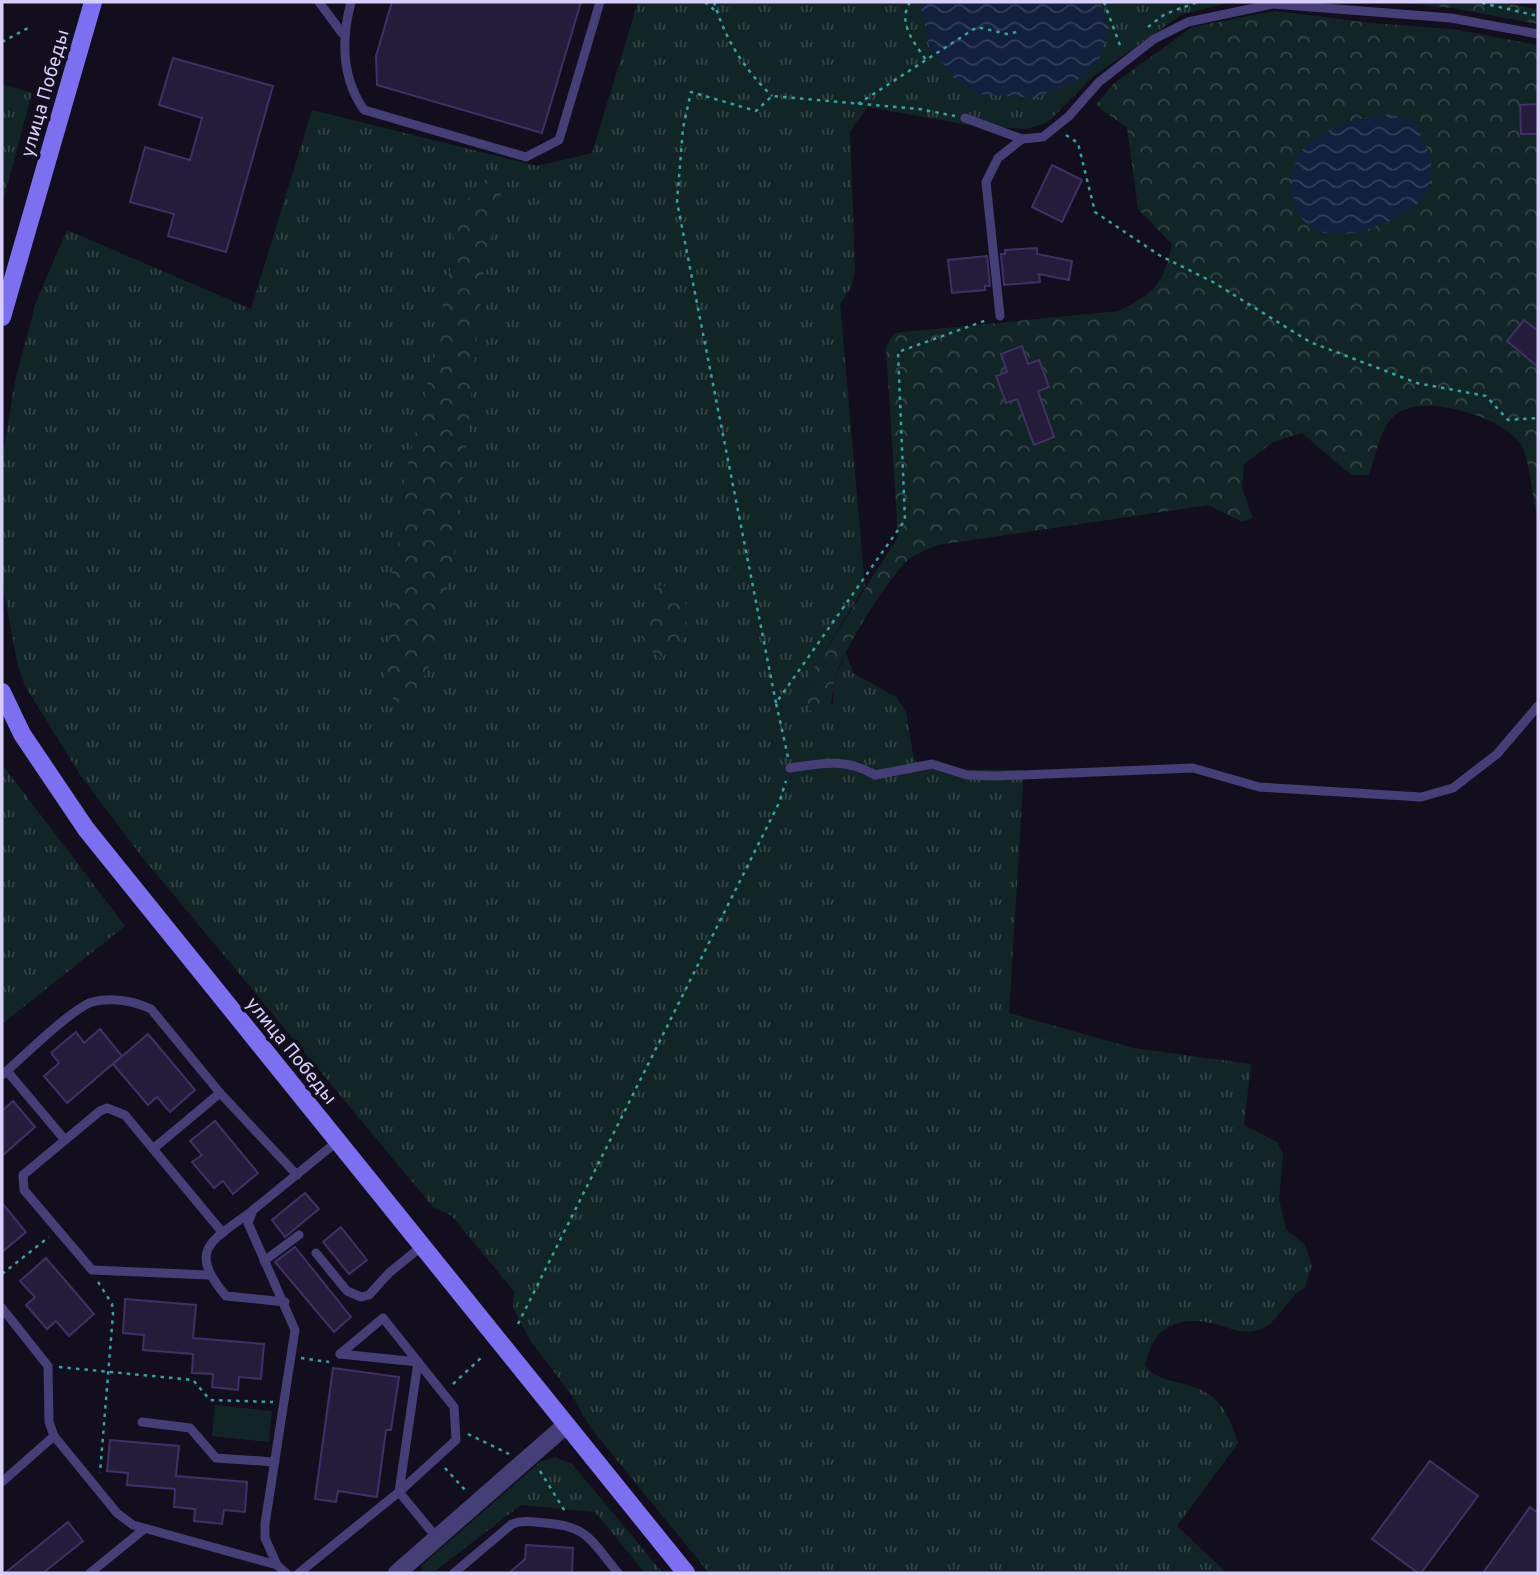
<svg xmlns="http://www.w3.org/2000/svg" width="1540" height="1575" viewBox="0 0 1540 1575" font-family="Overpass,sans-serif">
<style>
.grass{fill:url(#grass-tufts)}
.forest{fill:url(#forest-crowns)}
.pitch{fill:#122526}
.water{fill:url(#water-waves)}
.building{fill:#251c3c;stroke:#3f3065;stroke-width:2}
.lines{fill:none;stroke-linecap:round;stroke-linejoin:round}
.path{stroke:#39a1a3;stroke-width:2.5;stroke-dasharray:3.5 5;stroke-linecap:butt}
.lane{stroke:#453e77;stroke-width:9}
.street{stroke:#453e77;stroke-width:18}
.secondary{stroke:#7d70f0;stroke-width:18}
.labels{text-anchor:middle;stroke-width:7;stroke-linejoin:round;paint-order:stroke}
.street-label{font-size:19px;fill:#d7cffa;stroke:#120e1d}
</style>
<defs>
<pattern id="grass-tufts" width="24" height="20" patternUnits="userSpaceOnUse" patternTransform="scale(1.75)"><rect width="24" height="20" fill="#122526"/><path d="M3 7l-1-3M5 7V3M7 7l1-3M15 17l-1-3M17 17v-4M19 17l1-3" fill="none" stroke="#344446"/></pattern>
<pattern id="forest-crowns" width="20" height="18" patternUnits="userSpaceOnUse" patternTransform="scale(1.75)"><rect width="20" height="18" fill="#122526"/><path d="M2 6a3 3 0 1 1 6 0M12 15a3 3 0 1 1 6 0" fill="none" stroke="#344446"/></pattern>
<pattern id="water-waves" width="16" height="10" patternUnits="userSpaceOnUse" patternTransform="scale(1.75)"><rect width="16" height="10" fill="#121f3d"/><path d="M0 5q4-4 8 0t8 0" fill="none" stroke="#343e5a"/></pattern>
</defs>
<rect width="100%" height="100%" fill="#120e1d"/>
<!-- grass -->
<g class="grass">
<path d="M 638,2 L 1230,2 L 1181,15 L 1095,75 L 1047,123 L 1026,129 L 968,125 L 868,107 L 850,131 L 855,269 L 852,286 L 840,304 L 865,586 L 811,673 L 805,692 L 833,704 L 834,680 L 846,653 L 853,673 L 896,697 L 906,712 L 914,760 L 927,769 L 1024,770 L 1009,1013 L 1133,1048 L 1251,1064 L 1244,1125 L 1277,1142 L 1283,1154 L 1279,1200 L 1286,1229 L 1305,1245 L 1312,1265 L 1305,1287 C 1286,1297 1279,1324 1258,1330 C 1240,1336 1223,1324 1206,1322 C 1169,1317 1152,1333 1145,1366 C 1157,1378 1164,1379 1180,1383 C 1218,1392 1226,1407 1238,1443 L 1177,1526 L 1227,1573 L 709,1573 L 590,1427 L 573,1397 L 530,1340 L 513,1308 L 514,1291 L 452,1216 L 433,1207 L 139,853 L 81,776 L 25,686 L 17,662 L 2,580 L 3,454 L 15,381 L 36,302 L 67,230 L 251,309 L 312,110 L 537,166 L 592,153 Z"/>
<path d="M 2,84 L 32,93 L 2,205 Z"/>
<path d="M 2,764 L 125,926 L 2,1024 Z"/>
<path d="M 555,1457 L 572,1464 L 663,1573 L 645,1573 L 595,1512 L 521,1505 L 435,1571 L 421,1572 L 422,1565 L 540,1462 Z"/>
</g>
<!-- forest -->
<g class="forest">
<path d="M 1395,2 L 1502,2 L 1538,10 L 1538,24 L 1452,8 Z"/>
<path d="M 1275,11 L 1372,23 L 1452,29 L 1538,45 L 1538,522 C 1533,501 1530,465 1523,448 C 1509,418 1425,393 1398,413 C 1380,425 1376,456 1369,475 L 1351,475 L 1302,433 L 1273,442 L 1244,464 L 1242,488 L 1253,518 L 1242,522 L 1209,505 L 938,545 C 929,549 917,553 909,559 C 886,580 844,649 835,678 C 830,697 836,701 822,718 L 809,710 L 805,692 L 811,673 L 898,537 L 886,347 L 894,333 L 1119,311 C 1155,293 1164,283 1172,244 L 1138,209 L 1127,128 L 1096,105 L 1112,85 L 1192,27 Z"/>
<path d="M 493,171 L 501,182 L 501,194 L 483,276 L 457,541 L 427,672 L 406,704 L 394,701 L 385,680 L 392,609 L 390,581 L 399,540 L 404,479 L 424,400 L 450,270 L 457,212 Z"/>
<path d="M 661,585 L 685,593 C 687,625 692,642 660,658 L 642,643 C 641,618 642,603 661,585 Z"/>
</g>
<!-- pitch -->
<path class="pitch" d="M 215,1405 L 272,1411 L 269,1442 L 212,1436 Z"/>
<!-- water -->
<g class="water">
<path d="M 924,2 L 1097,2 L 1101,6 L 1109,28 L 1098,63 L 1075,82 L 1035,98 L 976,94 L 954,78 L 929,46 L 921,7 Z"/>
<path d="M 1390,114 L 1413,121 C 1441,167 1442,200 1387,222 C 1370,229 1350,236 1331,234 C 1294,231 1285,188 1297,159 C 1310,129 1361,117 1390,114 Z"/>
</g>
<!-- building -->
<g class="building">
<path d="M 392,2 L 581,2 L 542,133 L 377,85 L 376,56 Z"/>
<path d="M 173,58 L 273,86 L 226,252 L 168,236 L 174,214 L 130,202 L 145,147 L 190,160 L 202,118 L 159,105 Z"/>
<path d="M 1538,104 L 1538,134 L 1521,134 L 1520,105 Z"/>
<path d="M 1052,165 L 1082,180 L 1062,222 L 1032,207 Z"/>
<path d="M 1037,248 L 1037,254 L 1072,261 L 1069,280 L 1039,274 L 1040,282 L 1004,285 L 1001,254 L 1005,254 L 1005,250 Z"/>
<path d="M 987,256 L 990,286 L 985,286 L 985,290 L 952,293 L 948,260 Z"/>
<path d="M 1524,320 L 1538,331 L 1538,367 L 1507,341 Z"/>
<path d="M 1022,346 L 1028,364 L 1039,360 L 1049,387 L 1038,391 L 1054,437 L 1034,445 L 1017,399 L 1006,403 L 996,376 L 1007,372 L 1001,354 Z"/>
<path d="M 100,1029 L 122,1056 L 67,1103 L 44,1076 L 59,1063 L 51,1053 L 76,1032 L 84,1043 Z"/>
<path d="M 148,1034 L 195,1090 L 170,1112 L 157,1097 L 148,1105 L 113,1064 Z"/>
<path d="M 13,1101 L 35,1127 L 2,1156 L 2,1111 Z"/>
<path d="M 215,1121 L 258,1173 L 233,1194 L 223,1181 L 214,1188 L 192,1162 L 202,1155 L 190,1141 Z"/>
<path d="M 305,1193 L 319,1209 L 285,1237 L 272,1220 Z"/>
<path d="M 2,1203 L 26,1232 L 2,1252 Z"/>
<path d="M 341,1227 L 367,1260 L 349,1274 L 323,1242 Z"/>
<path d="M 295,1247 L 351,1317 L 334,1332 L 275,1262 Z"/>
<path d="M 46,1258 L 94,1314 L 69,1336 L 56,1321 L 47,1329 L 26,1305 L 35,1297 L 20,1281 Z"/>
<path d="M 125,1299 L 196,1305 L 193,1338 L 264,1344 L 261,1379 L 239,1377 L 238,1390 L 212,1387 L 213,1374 L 192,1373 L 193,1354 L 143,1350 L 144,1335 L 123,1333 Z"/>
<path d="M 333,1368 L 399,1377 L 391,1430 L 386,1430 L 377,1497 L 338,1491 L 336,1502 L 315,1499 Z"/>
<path d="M 110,1440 L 179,1446 L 176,1476 L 247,1482 L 245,1512 L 224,1510 L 222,1524 L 194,1521 L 195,1509 L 174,1507 L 175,1489 L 127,1485 L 128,1473 L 107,1471 Z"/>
<path d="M 1430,1461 L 1478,1496 L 1421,1573 L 1418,1573 L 1372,1539 Z"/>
<path d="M 1530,1507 L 1538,1513 L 1538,1573 L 1483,1573 Z"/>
<path d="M 68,1522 L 83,1541 L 43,1573 L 5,1573 Z"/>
<path d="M 526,1545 L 573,1548 L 572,1573 L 509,1573 L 525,1559 Z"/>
</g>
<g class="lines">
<!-- path -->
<g class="path">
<path d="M 705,2 L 717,12"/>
<path d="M 714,2 C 725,39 744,69 772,96"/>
<path d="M 910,2 C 897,23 914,42 926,60"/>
<path d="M 1104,2 L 1121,48"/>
<path d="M 1482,3 L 1538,16"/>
<path d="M 1148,27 L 1165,14 L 1198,2"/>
<path d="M 2,42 L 28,28"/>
<path d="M 858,104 L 977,27 L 1007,34 L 1017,32"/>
<path d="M 1066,135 L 1078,143 L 1095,212 L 1159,255 L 1213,282 L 1310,342 L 1417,383 L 1486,396 L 1508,420 L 1538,418"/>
<path d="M 776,703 L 677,202 L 683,128 L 691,92 L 756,111 L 772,96 L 919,109 L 955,116"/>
<path d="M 788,757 L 776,703 L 905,520 L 898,352 L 987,320"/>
<path d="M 2,1274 L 49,1237"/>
<path d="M 98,1282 L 112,1304 L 113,1314 L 100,1473"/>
<path d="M 518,1324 L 779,803 L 786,781"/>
<path d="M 301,1358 L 329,1362"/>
<path d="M 59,1367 L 193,1380 L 210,1400 L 273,1402"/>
<path d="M 453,1384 L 482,1357"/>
<path d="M 468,1434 L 509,1454"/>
<path d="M 445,1468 L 466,1491"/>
<path d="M 540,1471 L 566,1513"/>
</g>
<!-- lane -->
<g class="lane">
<path d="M 319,2 L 342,33"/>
<path d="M 351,2 C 341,40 341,77 364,110 L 526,157 L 559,140 L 600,2"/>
<path d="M 965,118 L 1022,139 L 1043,137 L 1069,116 L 1099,82 L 1154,39 L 1188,22 L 1273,4 L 1451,18 L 1538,34"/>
<path d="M 1000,316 L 986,182 L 998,158 L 1022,139"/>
<path d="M 790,768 C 822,763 846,758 875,775 L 932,764 L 967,775 L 995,776 L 1193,768 L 1259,787 L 1421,797 L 1453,788 L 1497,754 L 1538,706"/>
<path d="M 7,1071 L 65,1140"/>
<path d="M 2,1075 C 21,1059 71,1009 92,1002 C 112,997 134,1001 151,1009 L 220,1093 L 297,1175"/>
<path d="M 153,1149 L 220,1093"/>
<path d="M 252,1211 C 212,1241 186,1249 226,1296 L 285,1302"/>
<path d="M 316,1253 L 347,1291 L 361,1297 L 369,1295 L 389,1273 L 422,1246"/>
<path d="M 264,1261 L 299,1235"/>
<path d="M 209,1275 L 92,1270 L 24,1190 L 23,1175 L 100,1111 L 107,1108 L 125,1115 L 223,1233"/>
<path d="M 2,1308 L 48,1366 L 49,1422 L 54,1436 L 117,1513 L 133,1525 L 277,1565 L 286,1573"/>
<path d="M 340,1354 L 383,1318 L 454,1407 L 456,1440 L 399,1492"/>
<path d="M 340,1354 L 418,1362"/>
<path d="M 142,1422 L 190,1428 L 216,1458 L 275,1462"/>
<path d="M 2,1482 L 54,1436"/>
<path d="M 399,1492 L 418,1362"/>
<path d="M 277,1565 L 265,1538 L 265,1524 L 295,1330 L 248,1223 L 253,1210 L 339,1140"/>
<path d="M 90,1573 L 143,1530"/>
<path d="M 299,1573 L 399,1492 L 437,1538"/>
<path d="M 454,1573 L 512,1524 C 523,1520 533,1522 545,1523 C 589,1526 591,1541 618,1573"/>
</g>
<!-- street -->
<path class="street" d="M 397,1573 L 566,1425"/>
<!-- secondary -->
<g class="secondary">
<path d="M 2,317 L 93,2"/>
<path d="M 2,692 L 22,734 L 86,829 L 686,1573"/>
</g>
</g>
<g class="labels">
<!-- street labels -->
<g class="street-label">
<text transform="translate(44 93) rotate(-74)" y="7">улица Победы</text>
<text transform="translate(292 1050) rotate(51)" y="7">улица Победы</text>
</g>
</g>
<!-- border -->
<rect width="1540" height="1575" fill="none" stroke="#d7cffa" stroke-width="7"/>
</svg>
